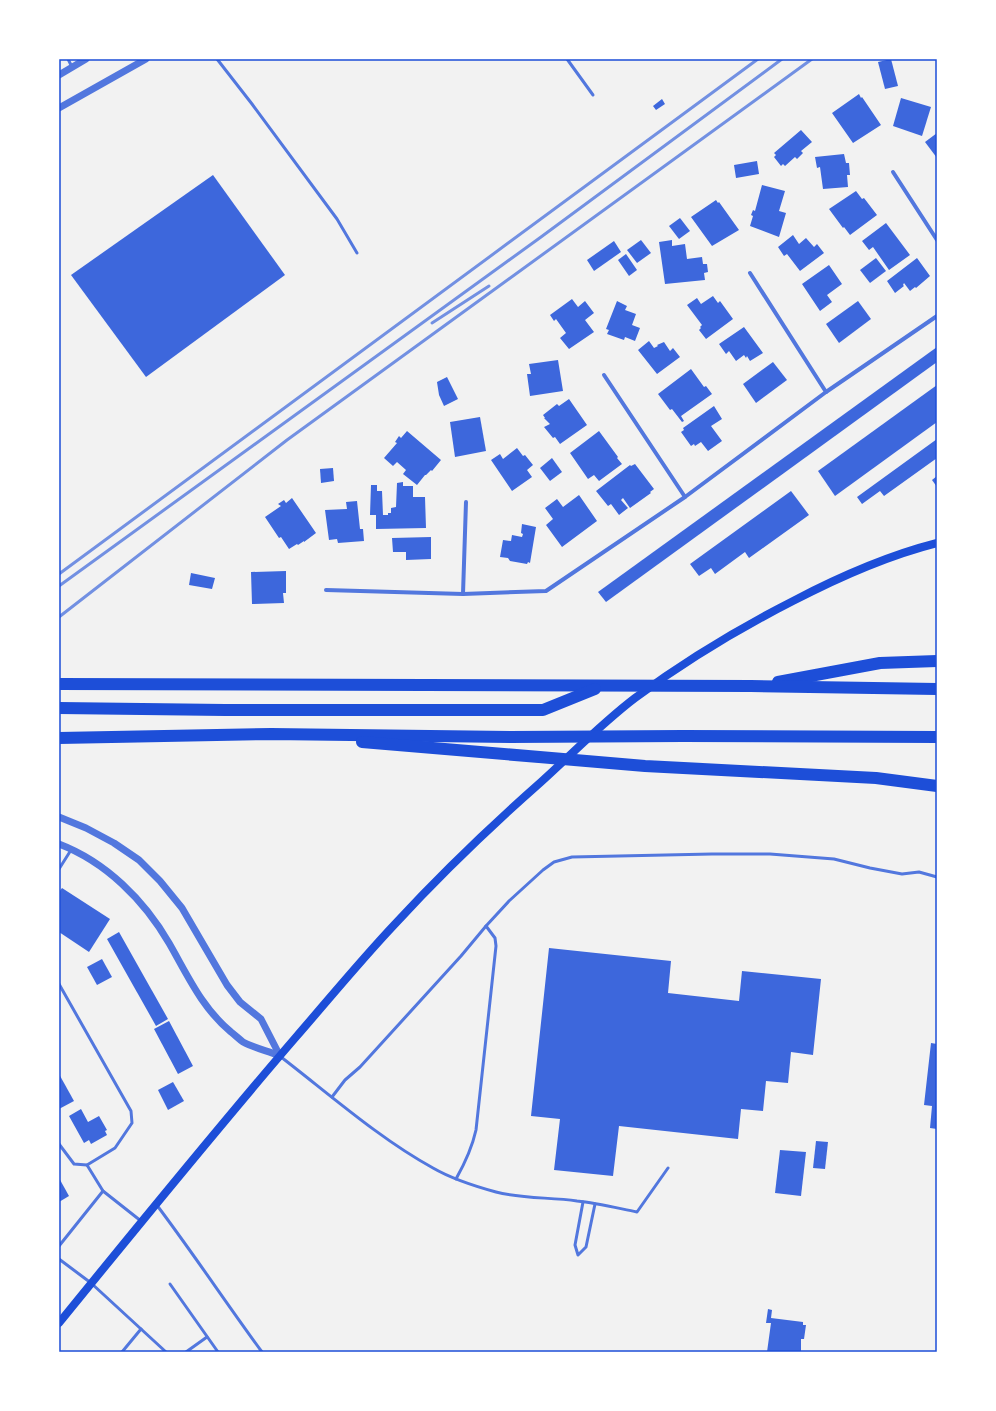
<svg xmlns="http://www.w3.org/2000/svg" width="996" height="1411" viewBox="0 0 996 1411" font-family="'Noto Serif',serif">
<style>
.building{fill:#3d67dc}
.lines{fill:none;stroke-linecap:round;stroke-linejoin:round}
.service{stroke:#5277de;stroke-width:3}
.minor{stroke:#5277de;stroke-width:4}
.tertiary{stroke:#5277de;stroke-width:7}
.secondary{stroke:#1d4ed8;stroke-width:8}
.motorway{stroke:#1d4ed8;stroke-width:12}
.rail{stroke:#7290e2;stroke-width:3}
.neatline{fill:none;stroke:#1d4ed8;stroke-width:1.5}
</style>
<rect width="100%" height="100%" fill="#f2f2f2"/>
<!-- building -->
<g class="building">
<path d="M 891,59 L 898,86 L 885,89 L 878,62 Z"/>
<path d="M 859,94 L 861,98 L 862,97 L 881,125 L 853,143 L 832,113 Z"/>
<path d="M 901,98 L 931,107 L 922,136 L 893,126 Z"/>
<path d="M 662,99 L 665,104 L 656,110 L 653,106 Z"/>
<path d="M 801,130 L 812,142 L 801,151 L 803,153 L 797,159 L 795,157 L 785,166 L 783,164 L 781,166 L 774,157 L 776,155 L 774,153 Z"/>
<path d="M 937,133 L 937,158 L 925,142 Z"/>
<path d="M 844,154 L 846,163 L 849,163 L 850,175 L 847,175 L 848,187 L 823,189 L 820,167 L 817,168 L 815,157 Z"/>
<path d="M 757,161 L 759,174 L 736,178 L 734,165 Z"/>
<path d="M 213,175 L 285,275 L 146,377 L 71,275 Z"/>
<path d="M 762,185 L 785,191 L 779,211 L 786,213 L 779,237 L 750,226 L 753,216 L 751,215 L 753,210 L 755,211 Z"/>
<path d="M 856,191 L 862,199 L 864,198 L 877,215 L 850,235 L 844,227 L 843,228 L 829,209 Z"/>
<path d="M 716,200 L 718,203 L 719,202 L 739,230 L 712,246 L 691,217 Z"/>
<path d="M 680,218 L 690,231 L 679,239 L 669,226 Z"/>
<path d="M 886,223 L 910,255 L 889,270 L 873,247 L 869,250 L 862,241 Z"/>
<path d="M 793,235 L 799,244 L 806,238 L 814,247 L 817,244 L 824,253 L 800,271 L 787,254 L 784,256 L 778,247 Z"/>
<path d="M 641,240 L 651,253 L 637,263 L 627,250 Z"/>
<path d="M 672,240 L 672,246 L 685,244 L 687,259 L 702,257 L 703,264 L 707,264 L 708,272 L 704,273 L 705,280 L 665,284 L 659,242 Z"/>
<path d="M 614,241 L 621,252 L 594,271 L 587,260 Z"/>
<path d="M 626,254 L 637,270 L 629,276 L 618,260 Z"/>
<path d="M 876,258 L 886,271 L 870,283 L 860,270 Z"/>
<path d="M 917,258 L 930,276 L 916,288 L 915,287 L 910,291 L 904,283 L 903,285 L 904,286 L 895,293 L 887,281 Z"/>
<path d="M 829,265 L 842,284 L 827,295 L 832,302 L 820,311 L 802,284 Z"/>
<path d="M 713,296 L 718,303 L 720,301 L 733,319 L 706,339 L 699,330 L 701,328 L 700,327 L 702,325 L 687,305 L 697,298 L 701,304 Z"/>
<path d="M 572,299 L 578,307 L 585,301 L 594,313 L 585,320 L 594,332 L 569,349 L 560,338 L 566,333 L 556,319 L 554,321 L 550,315 Z"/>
<path d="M 617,301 L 627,306 L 625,310 L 636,314 L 632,325 L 640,328 L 635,341 L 625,337 L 624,340 L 607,334 L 609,330 L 606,329 Z"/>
<path d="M 858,301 L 871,319 L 839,343 L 826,324 Z"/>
<path d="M 744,327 L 763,353 L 750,361 L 747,356 L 746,358 L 744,355 L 736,361 L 729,351 L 726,354 L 719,344 Z"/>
<path d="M 649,341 L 654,348 L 658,346 L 657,345 L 664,342 L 670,351 L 673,348 L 680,357 L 657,374 L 638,350 Z"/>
<path d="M 937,347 L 937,362 L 606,602 L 598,592 Z"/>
<path d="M 558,360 L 563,391 L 530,396 L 527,374 L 531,374 L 529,364 Z"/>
<path d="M 773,362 L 787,380 L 756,403 L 743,384 Z"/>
<path d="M 691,369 L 704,387 L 706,386 L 712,394 L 681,416 L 684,421 L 682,422 L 672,409 L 670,410 L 658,394 Z"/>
<path d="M 447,377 L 458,399 L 444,406 L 439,395 L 437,382 Z"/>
<path d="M 937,385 L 937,422 L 835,496 L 818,471 Z"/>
<path d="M 569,399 L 587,425 L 560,444 L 555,437 L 553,438 L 544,427 L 550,424 L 544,418 L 545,418 L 543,415 L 557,404 L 559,406 Z"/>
<path d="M 714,406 L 722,419 L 711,426 L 722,441 L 708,451 L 701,442 L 695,446 L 694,444 L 691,446 L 681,432 L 684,430 L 683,428 Z"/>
<path d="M 480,417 L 486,451 L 455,457 L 450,422 Z"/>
<path d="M 407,431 L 441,460 L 432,471 L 431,470 L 426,475 L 425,475 L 417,485 L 403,474 L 406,470 L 397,462 L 393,466 L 384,458 L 397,443 L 395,442 L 399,436 L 401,438 Z"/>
<path d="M 599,431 L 618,457 L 617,458 L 622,464 L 599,481 L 594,475 L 588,479 L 570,453 Z"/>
<path d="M 937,439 L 937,458 L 884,496 L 880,491 L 862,504 L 857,497 Z"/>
<path d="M 517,448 L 523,456 L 525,455 L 533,465 L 527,470 L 532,477 L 512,491 L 491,460 L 500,454 L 503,459 Z"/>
<path d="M 552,458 L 562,472 L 550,481 L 540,468 Z"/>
<path d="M 635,464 L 654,489 L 650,492 L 651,493 L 630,508 L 623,498 L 621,500 L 628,508 L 619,515 L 611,504 L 608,506 L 596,491 L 630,465 L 631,466 Z"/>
<path d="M 333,468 L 334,481 L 321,483 L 320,469 Z"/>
<path d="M 937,476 L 937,487 L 932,480 Z"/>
<path d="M 403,482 L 403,486 L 413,486 L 413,497 L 425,497 L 426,528 L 376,529 L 376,515 L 370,515 L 371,485 L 377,485 L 377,491 L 382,491 L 383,515 L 388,515 L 388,513 L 391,513 L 391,508 L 396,507 L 397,483 Z"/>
<path d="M 791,491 L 809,515 L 749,558 L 745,552 L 715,574 L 711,568 L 699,576 L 690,564 Z"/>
<path d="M 579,495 L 597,521 L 562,547 L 546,525 L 553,519 L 545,508 L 557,499 L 563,507 Z"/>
<path d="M 292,498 L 316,533 L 304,542 L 304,541 L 298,545 L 297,544 L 289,549 L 281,537 L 279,538 L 265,517 L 281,506 L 278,504 L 284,500 L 286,503 Z"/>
<path d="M 357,501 L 360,529 L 363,529 L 364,541 L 338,543 L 337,539 L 329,540 L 325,510 L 347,509 L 346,502 Z"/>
<path d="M 522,524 L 536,527 L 530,563 L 528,562 L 527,564 L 510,561 L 508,558 L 500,557 L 503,540 L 511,541 L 512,535 L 522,537 L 523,534 L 521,533 Z"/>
<path d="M 431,537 L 431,559 L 406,560 L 406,552 L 393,552 L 392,538 Z"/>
<path d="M 286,571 L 286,593 L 283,593 L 284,603 L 252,604 L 251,572 Z"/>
<path d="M 191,573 L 215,578 L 212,589 L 189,585 Z"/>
<path d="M 62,888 L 110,919 L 89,952 L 59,932 L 59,892 Z"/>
<path d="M 119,932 L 168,1019 L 156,1026 L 107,939 Z"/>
<path d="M 549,948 L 671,961 L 668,993 L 739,1001 L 742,971 L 821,979 L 813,1055 L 791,1052 L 788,1083 L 766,1081 L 763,1111 L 741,1109 L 738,1139 L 619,1126 L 613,1176 L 554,1170 L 560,1119 L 531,1116 Z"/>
<path d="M 102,959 L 112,977 L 97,985 L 87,967 Z"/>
<path d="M 169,1021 L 193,1066 L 178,1074 L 154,1029 Z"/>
<path d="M 931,1043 L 937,1044 L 937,1129 L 930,1128 L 932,1106 L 924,1105 Z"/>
<path d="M 59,1074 L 74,1101 L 59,1109 Z"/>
<path d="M 173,1082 L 184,1101 L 168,1110 L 158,1090 Z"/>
<path d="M 81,1109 L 88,1122 L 99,1116 L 107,1130 L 105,1131 L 107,1135 L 91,1144 L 89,1140 L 84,1143 L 69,1116 Z"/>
<path d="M 816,1141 L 828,1142 L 825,1169 L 813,1168 Z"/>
<path d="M 780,1150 L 806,1152 L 801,1196 L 775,1193 Z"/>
<path d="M 59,1178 L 69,1196 L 59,1202 Z"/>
<path d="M 768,1309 L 772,1310 L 771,1318 L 803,1322 L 803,1325 L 806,1325 L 804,1339 L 801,1339 L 801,1352 L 767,1352 L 771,1323 L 766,1323 Z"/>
</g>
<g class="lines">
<!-- service -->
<g class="service">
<path d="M 68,59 L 72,67"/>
<path d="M 217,59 L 252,104 L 337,219 L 357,253"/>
<path d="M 567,59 L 593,95"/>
<path d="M 59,869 L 71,850"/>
<path d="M 59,984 L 131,1111 L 132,1123 L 115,1148 L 87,1165 L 74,1164 L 59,1144"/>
<path d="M 281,1057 C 329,1094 380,1139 433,1168 C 452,1179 474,1186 496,1192 C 522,1199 550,1197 577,1201 C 597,1203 617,1208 637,1212 L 668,1168"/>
<path d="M 332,1097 L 345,1080 L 360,1067 L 461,956 L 486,926 L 509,901 L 543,870 L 554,862 L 572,857 L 712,854 L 770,854 L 834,859 L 870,868 L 902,874 L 919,872 L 937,877"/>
<path d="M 87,1165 L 103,1191"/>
<path d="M 456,1179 C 465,1163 472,1148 476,1130 L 496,946 L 495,938 L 486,926"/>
<path d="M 583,1202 L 575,1245 L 578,1255 L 586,1247 L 595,1204"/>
<path d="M 156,1204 C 193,1253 226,1303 262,1352"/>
<path d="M 59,1246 L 103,1191 L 141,1221"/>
<path d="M 59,1259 L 91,1283 L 166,1352"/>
<path d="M 170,1284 L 218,1352"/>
<path d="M 122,1352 L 141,1329"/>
<path d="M 186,1352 L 207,1337"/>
</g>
<!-- minor -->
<g class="minor">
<path d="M 893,172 L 937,240"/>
<path d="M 750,273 L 826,392"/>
<path d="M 604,375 L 685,497"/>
<path d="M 326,590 L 463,594 L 546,591 L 685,497 L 826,392 L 937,316"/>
<path d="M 463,594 L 466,502"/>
</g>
<!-- tertiary -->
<g class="tertiary">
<path d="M 59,75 L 86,59"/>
<path d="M 59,108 L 146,59"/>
<path d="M 59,817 L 86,828 L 114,843 L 139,860 L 160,881 L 182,908 L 227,985 L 240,1002 L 261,1019 L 280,1056"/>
<path d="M 59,844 C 106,862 144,900 169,943 C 188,976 202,1008 231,1032 C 235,1035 239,1039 243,1042 C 254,1048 268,1051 280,1056"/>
</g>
<!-- secondary -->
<path class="secondary" d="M 59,1323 C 137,1227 215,1131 296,1037 C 329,999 361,960 395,924 C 441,874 490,827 541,782 C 572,754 602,723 635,698 C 685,661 738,629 793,601 C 839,577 886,556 937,543"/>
<!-- motorway -->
<g class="motorway">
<path d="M 778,682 L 880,663 L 937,661"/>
<path d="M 59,684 L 751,686 L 937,689"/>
<path d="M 59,708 L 225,710 L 543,710 L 595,689"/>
<path d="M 59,738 L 271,734 L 510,737 L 683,736 L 937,737"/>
<path d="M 362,742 L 645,766 L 876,778 L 937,786"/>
</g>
<!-- rail -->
<g class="rail">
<path d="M 432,323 L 489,286"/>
<path d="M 59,574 L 758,59"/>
<path d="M 59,586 L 541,237 L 782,59"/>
<path d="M 59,617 L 287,440 L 812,59"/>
</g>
</g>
<!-- border -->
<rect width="996" height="1411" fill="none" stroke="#ffffff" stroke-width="120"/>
<rect x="60" y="60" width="876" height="1291" class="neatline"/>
</svg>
